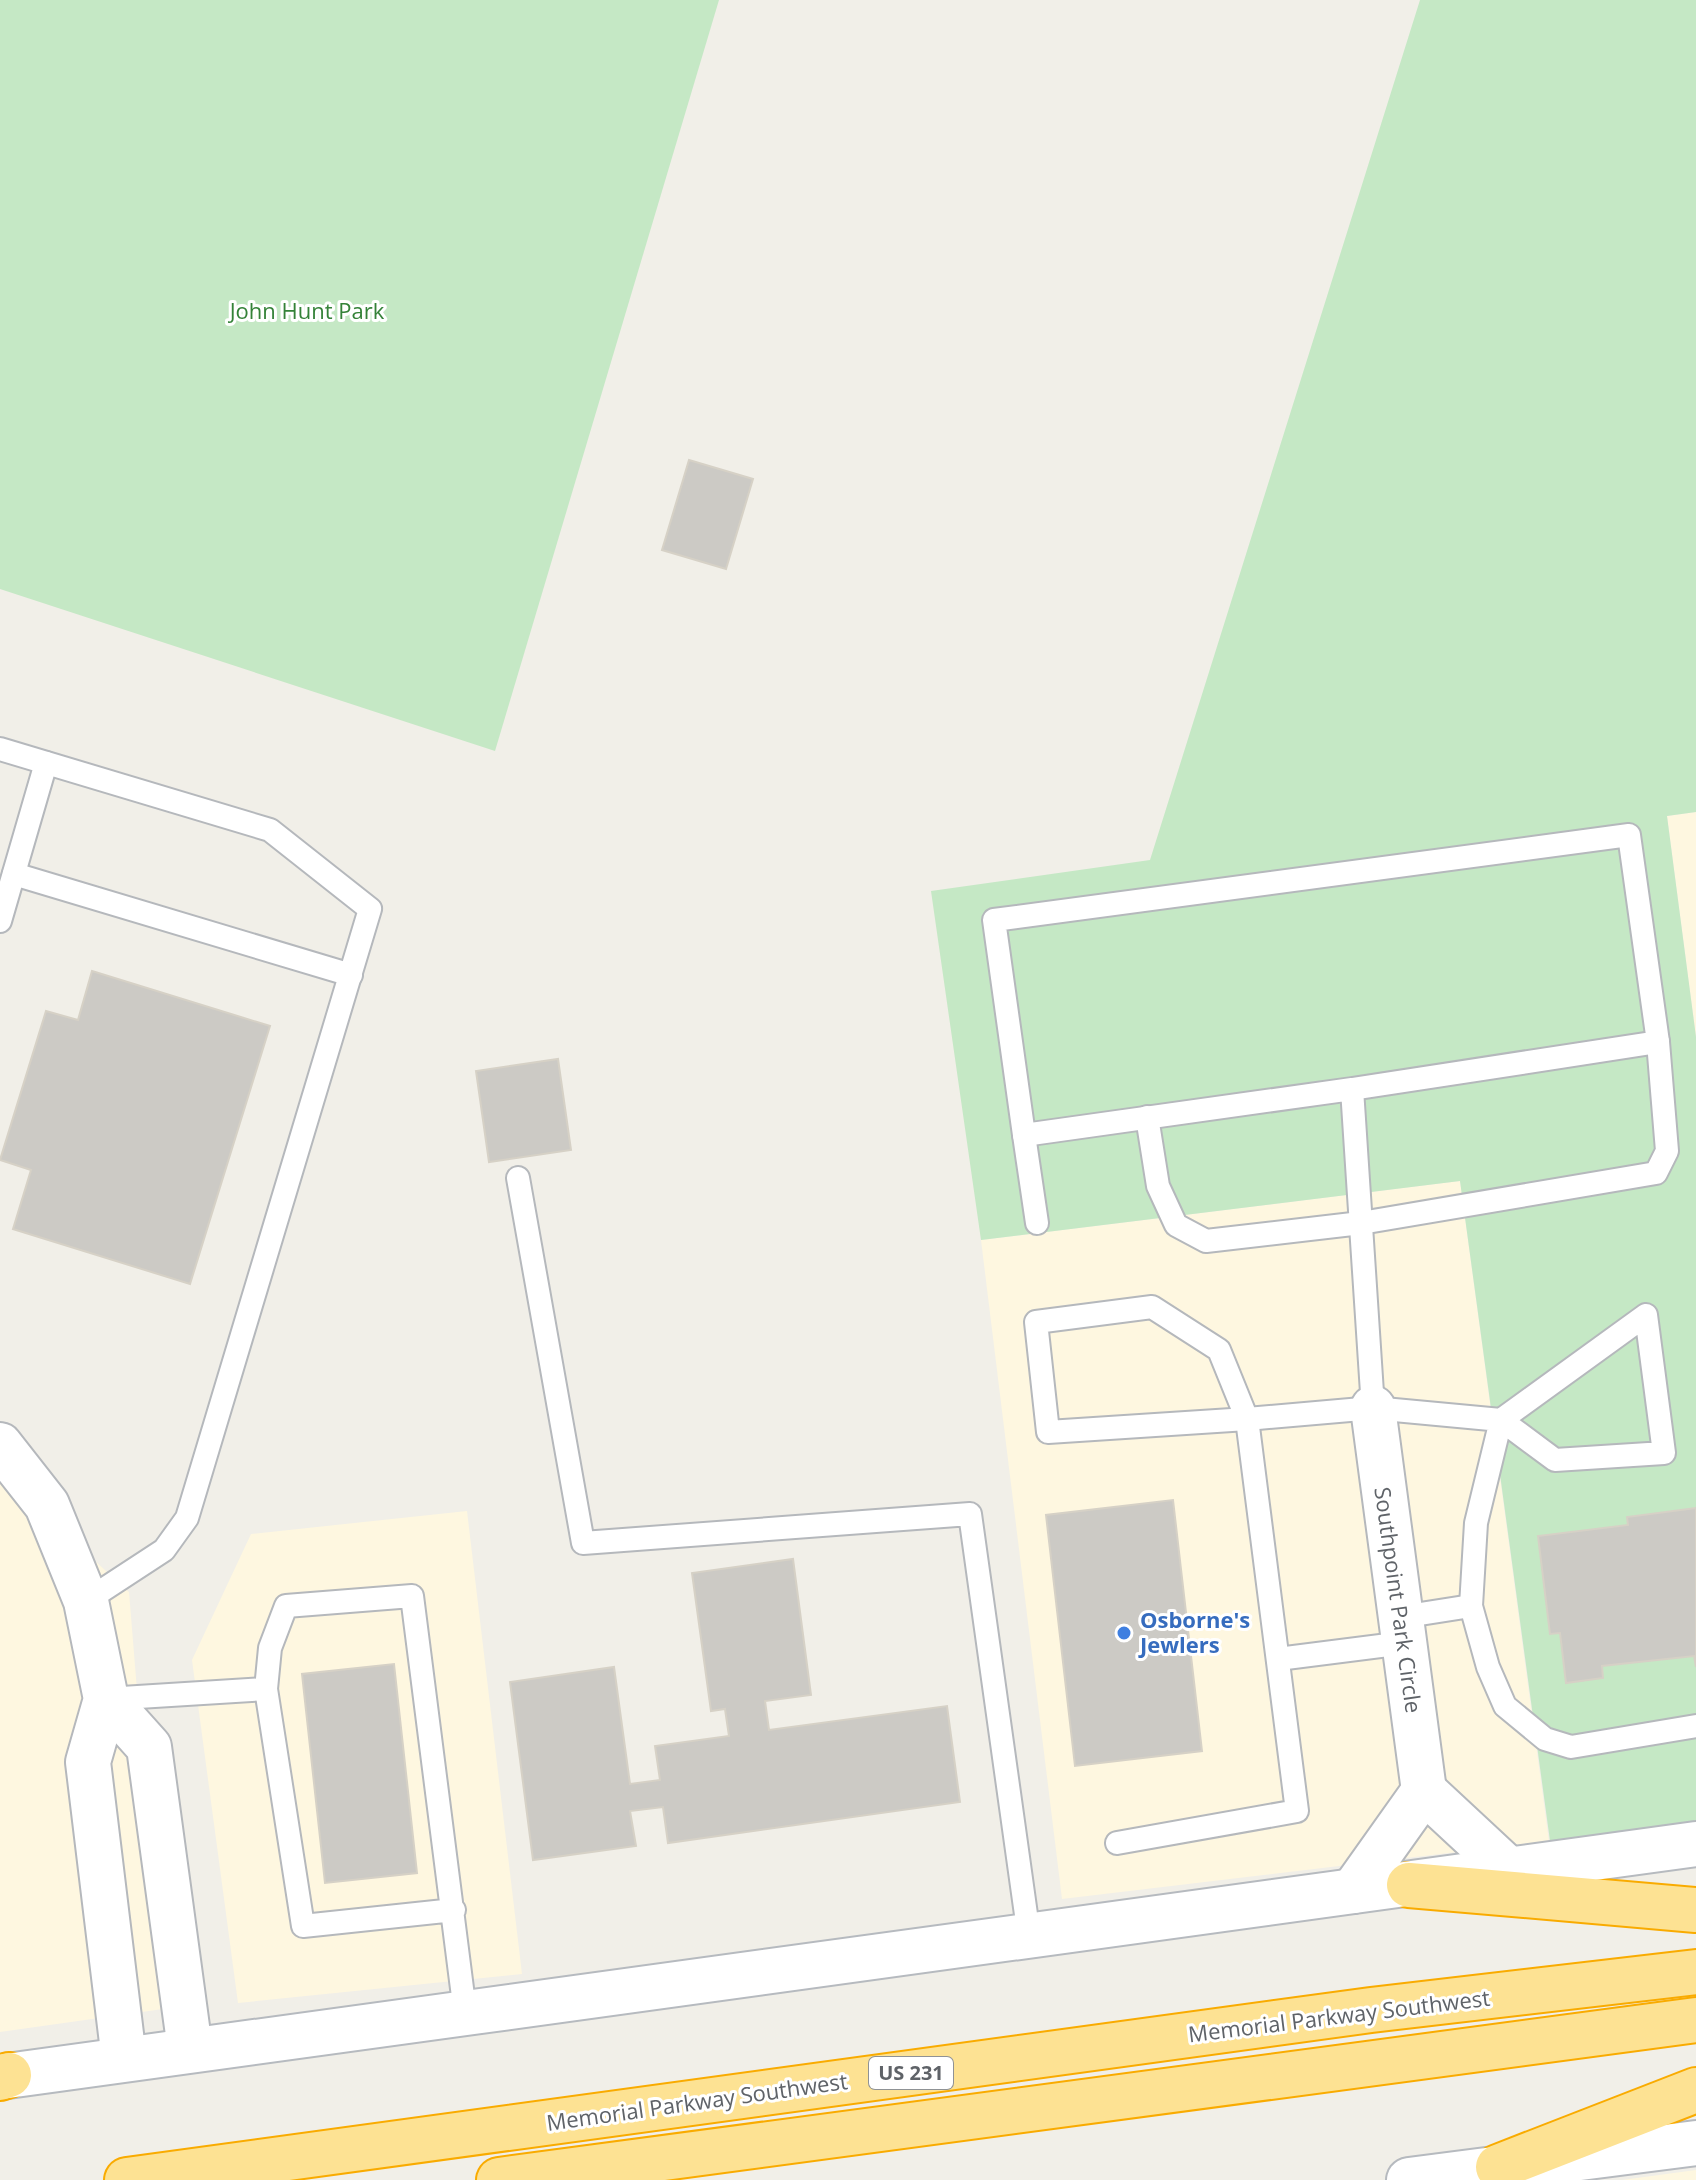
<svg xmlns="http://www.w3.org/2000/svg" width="1696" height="2180" viewBox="0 0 1696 2180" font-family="'Open Sans',sans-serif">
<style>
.commercial{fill:#fef7e0}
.green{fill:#c5e8c5}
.building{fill:#cccac5;stroke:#d6d1c6;stroke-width:2}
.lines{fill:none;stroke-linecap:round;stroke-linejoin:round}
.service-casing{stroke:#b5b8bc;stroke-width:26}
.minor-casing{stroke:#b5b8bc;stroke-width:48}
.secondary-casing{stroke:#b6babf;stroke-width:48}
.motorway-casing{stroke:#f9ab00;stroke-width:48}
.service{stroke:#fff;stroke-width:22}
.minor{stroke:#fff;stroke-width:44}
.secondary{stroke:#fff;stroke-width:44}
.motorway{stroke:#fde293;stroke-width:44}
.shop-dot{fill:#3f7fe0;stroke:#fff;stroke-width:3}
.labels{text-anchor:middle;stroke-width:6;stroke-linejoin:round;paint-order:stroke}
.shield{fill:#fff;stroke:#8f9295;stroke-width:2}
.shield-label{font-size:20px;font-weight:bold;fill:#5f6368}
.park-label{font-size:22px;fill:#348238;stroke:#fff}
.street-label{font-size:22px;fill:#5f6368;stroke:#fff}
.shop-label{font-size:22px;font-weight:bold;fill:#366cbe;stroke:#fff;text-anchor:start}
</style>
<rect width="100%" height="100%" fill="#f1efe8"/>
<!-- commercial -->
<g class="commercial">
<path d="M 1696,812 L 1696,1037 L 1667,816 Z"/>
<path d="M 1460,1181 L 1549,1841 L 1062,1899 L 981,1240 Z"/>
<path d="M 0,1474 L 129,1592 L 163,2009 L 0,2032 Z"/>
<path d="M 467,1511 L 522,1974 L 238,2003 L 192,1660 L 251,1534 Z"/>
<path d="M 1696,2170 L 1696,2180 L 1622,2180 Z"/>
</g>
<!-- green -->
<g class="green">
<path d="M 0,0 L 719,0 L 495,751 L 0,589 Z"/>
<path d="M 1420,0 L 1696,0 L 1696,812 L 1667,816 L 1696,1037 L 1696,1821 L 1550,1841 L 1460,1181 L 981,1240 L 931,891 L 1150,860 Z"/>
</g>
<!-- building -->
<g class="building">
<path d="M 689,460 L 753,479 L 726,569 L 662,550 Z"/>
<path d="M 92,971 L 270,1026 L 190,1284 L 13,1229 L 31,1170 L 0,1160 L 46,1011 L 78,1020 Z"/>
<path d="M 558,1059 L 571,1150 L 489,1162 L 476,1071 Z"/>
<path d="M 1173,1500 L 1202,1751 L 1075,1766 L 1046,1515 Z"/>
<path d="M 1696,1508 L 1696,1667 L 1694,1656 L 1602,1666 L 1603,1678 L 1566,1683 L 1560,1633 L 1550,1634 L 1538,1536 L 1628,1525 L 1627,1517 Z"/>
<path d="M 793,1559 L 811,1695 L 765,1701 L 769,1730 L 947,1706 L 960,1802 L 668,1843 L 663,1807 L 630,1811 L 636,1846 L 533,1860 L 510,1682 L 614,1667 L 630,1784 L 660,1780 L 655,1746 L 729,1736 L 725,1709 L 711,1711 L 692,1573 Z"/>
<path d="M 394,1664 L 417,1873 L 325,1883 L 302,1674 Z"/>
</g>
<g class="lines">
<defs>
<g id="service">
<path d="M 0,749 L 270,830 L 370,909 L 187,1518 L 164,1550 L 86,1601"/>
<path d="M 14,874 L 351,975"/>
<path d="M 0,921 L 46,763"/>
<path d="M 1352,1089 L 1024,1135 L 994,920 L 1629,835 L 1658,1042 L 1352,1089 L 1373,1408"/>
<path d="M 1147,1117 L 1158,1186 L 1176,1225 L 1206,1241 L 1361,1223 L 1656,1173 L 1667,1151 L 1658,1042"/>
<path d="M 1024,1135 L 1037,1223"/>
<path d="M 518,1178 L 583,1543 L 970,1514 L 1029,1936"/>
<path d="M 1152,1307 L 1219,1350 L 1247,1419 L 1048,1432 L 1036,1322 Z"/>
<path d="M 1401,1617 L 1471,1606"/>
<path d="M 1278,1659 L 1404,1643"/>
<path d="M 106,1699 L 266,1689"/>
<path d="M 1117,1843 L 1297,1811 L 1247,1419 L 1373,1408 L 1501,1420 L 1555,1460 L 1664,1453 L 1646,1315 L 1501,1420 L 1476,1523 L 1471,1606 L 1488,1667 L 1505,1706 L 1545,1739 L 1571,1747 L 1696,1726"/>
<path d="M 454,1910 L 303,1926 L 266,1689 L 270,1648 L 286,1606 L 412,1596 L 465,2012"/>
</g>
<g id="minor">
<path d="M 1373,1408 L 1424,1791"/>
<path d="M 0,1445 L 47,1505 L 86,1601 L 106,1699 L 88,1762 L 124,2059"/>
<path d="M 106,1699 L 149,1747 L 190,2049"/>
<path d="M 1353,1891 L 1424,1791 L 1508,1869"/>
</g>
<g id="secondary">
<path d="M 0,2077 L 1696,1844"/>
<path d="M 1409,2180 L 1696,2143"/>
</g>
<g id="motorway">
<path d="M 1409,1885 L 1696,1910"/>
<path d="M 0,2078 L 9,2075"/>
<path d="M 1498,2167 L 1696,2090"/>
<path d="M 127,2180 L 1371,2010 L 1696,1972"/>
<path d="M 499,2180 L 1696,2020"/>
</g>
</defs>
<!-- service casing -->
<use href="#service" class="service-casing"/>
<!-- minor casing -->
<use href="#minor" class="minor-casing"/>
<!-- secondary casing -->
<use href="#secondary" class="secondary-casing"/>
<!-- motorway casing -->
<use href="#motorway" class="motorway-casing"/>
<!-- service -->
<use href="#service" class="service"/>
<!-- minor -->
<use href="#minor" class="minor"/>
<!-- secondary -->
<use href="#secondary" class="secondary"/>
<!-- motorway -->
<use href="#motorway" class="motorway"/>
</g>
<!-- markers -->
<circle class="shop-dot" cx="1124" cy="1633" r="8"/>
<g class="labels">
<!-- shield labels -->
<rect class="shield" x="869" y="2057" width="84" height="32" rx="6"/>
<g class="shield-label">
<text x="911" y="2080">US 231</text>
</g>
<!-- park labels -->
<g class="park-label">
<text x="307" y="319">John Hunt Park</text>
</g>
<!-- street labels -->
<g class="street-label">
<text transform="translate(1398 1600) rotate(82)" y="8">Southpoint Park Circle</text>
<text transform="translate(1339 2016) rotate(-7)" y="8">Memorial Parkway Southwest</text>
<text transform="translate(697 2102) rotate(-8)" y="8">Memorial Parkway Southwest</text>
</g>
<!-- shop labels -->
<g class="shop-label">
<text x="1140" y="1628">Osborne's<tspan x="1140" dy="25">Jewlers</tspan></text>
</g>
</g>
</svg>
